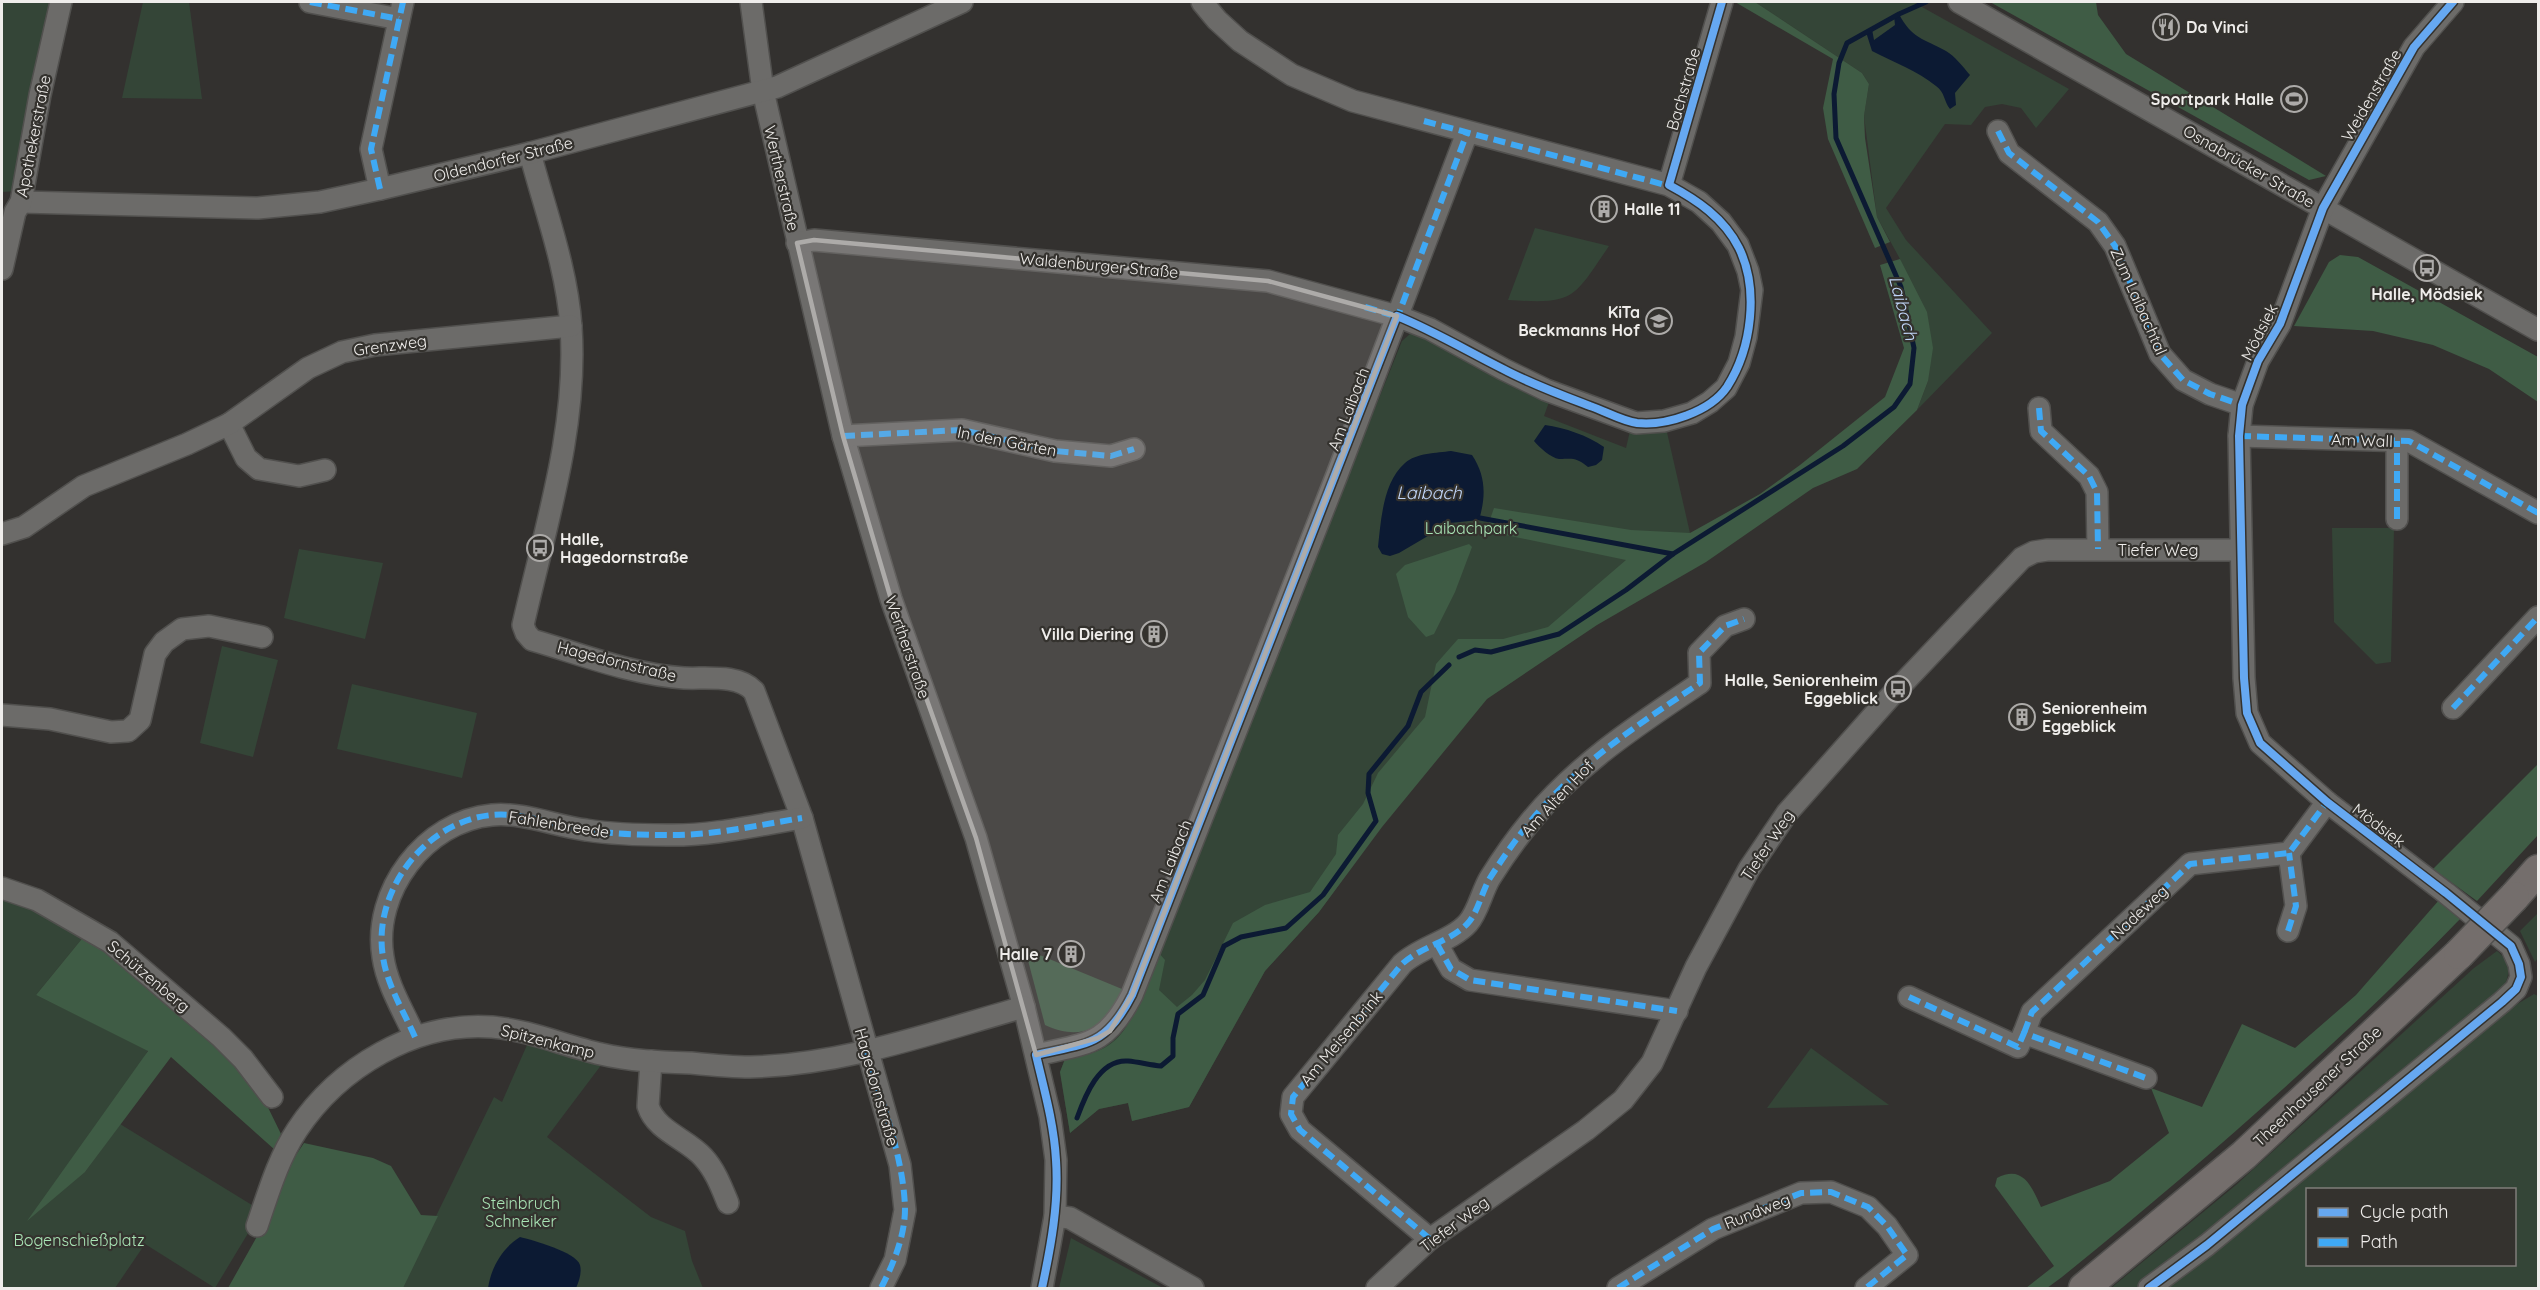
<svg xmlns="http://www.w3.org/2000/svg" width="2540" height="1290" viewBox="0 0 2540 1290" font-family="Quicksand,sans-serif">
<style>
.green{fill:#344537;fill-rule:evenodd}
.forest{fill:#3f5c45}
.water{fill:#0c1a33}
.lines{fill:none;stroke-linecap:round;stroke-linejoin:round}
.stream{stroke:#0c1a33;stroke-width:5}
.minor-casing{stroke:#51504e;stroke-width:24}
.secondary-casing{stroke:#51504e;stroke-width:33}
.minor{stroke:#6c6b69;stroke-width:21}
.secondary{stroke:#746e6c;stroke-width:30}
.secondary-bridge-casing{stroke:#51504e;stroke-width:33;stroke-linecap:butt}
.secondary-bridge{stroke:#746e6c;stroke-width:30}
.quiet{stroke:#3fa9f5;stroke-width:6;stroke-dasharray:12 6;stroke-linecap:butt}
.cycleway-casing{stroke:#34322e;stroke-width:11}
.cycleway{stroke:#66a8f1;stroke-width:8}
.marked{fill:#adaba9;fill-opacity:0.2;stroke:#adaba9;stroke-width:4.5;stroke-linejoin:round}
.labels{text-anchor:middle;stroke-width:4.5;stroke-linejoin:round;paint-order:stroke}
.poi-label{font-size:16px;font-weight:bold;fill:#efedeb;stroke:#34322e;text-anchor:end}
.street-label{font-size:16px;fill:#efedeb;stroke:#34322e}
.park-label{font-size:16px;fill:#a9e4b5;stroke:#34322e}
.water-label{font-size:18px;font-style:italic;fill:#c0d5f8;stroke:#34322e}
</style>
<rect width="100%" height="100%" fill="#33312f"/>
<!-- green -->
<g class="green">
<path d="M 2,2 L 55,2 L 17,191 L 2,192 Z"/>
<path d="M 143,2 L 189,2 L 202,99 L 122,98 Z"/>
<path d="M 1755,2 L 1913,2 L 2069,89 L 2036,128 L 2021,108 L 2002,104 L 1985,107 L 1971,125 L 1945,124 L 1886,208 L 1906,240 L 1992,333 L 1917,410 L 1928,381 L 1900,259 L 1877,217 L 1864,116 L 1869,84 L 1862,73 Z"/>
<path d="M 1535,228 L 1609,246 C 1572,300 1575,304 1508,300 Z"/>
<path d="M 1410,334 L 1423,335 L 1549,402 L 1544,416 L 1626,448 L 1630,431 L 1666,428 L 1690,533 L 1485,683 L 1319,912 L 1265,971 L 1189,1107 L 1132,1121 L 1128,1103 L 1099,1109 L 1070,1133 L 1060,1072 L 1065,1059 C 1093,1053 1105,1050 1125,1030 L 1402,341 Z"/>
<path d="M 2332,528 L 2394,528 L 2391,662 L 2376,664 L 2334,622 Z"/>
<path d="M 299,549 L 383,563 L 365,639 L 284,618 Z"/>
<path d="M 222,646 L 278,660 L 253,757 L 200,743 Z"/>
<path d="M 352,684 L 477,713 L 462,778 L 337,749 Z"/>
<path d="M 2,895 L 85,935 L 36,995 L 148,1050 L 85,1172 L 120,1124 L 257,1208 L 253,1225 L 215,1288 L 145,1244 L 115,1288 L 2,1288 Z"/>
<path d="M 2538,913 L 2538,958 L 2535,962 L 2520,931 Z"/>
<path d="M 2497,951 C 2511,962 2511,975 2502,990 L 2165,1267 L 2136,1288 L 2111,1288 L 2236,1185 L 2474,968 Z"/>
<path d="M 2534,994 L 2538,996 L 2538,1288 L 2166,1288 L 2509,1009 ZM 2308,1190 L 2514,1190 L 2514,1264 L 2308,1264 Z"/>
<path d="M 527,1045 L 602,1064 L 547,1137 L 651,1217 L 685,1231 L 692,1261 L 703,1288 L 401,1288 L 494,1097 L 502,1102 Z"/>
<path d="M 1811,1048 L 1889,1105 L 1767,1108 Z"/>
<path d="M 1071,1238 L 1163,1288 L 1059,1288 Z"/>
</g>
<!-- forest -->
<g class="forest">
<path d="M 1735,2 L 1755,2 L 1862,73 L 1869,84 L 1864,116 L 1865,138 L 1877,217 L 1890,242 L 1875,248 L 1828,139 L 1823,108 L 1833,59 Z"/>
<path d="M 1990,2 L 2096,2 L 2098,15 L 2126,54 L 2326,176 L 2309,180 Z"/>
<path d="M 2340,255 L 2358,257 L 2538,357 L 2538,402 L 2489,369 L 2433,345 L 2373,331 L 2294,326 L 2329,262 Z"/>
<path d="M 1900,259 L 1927,312 L 1933,348 L 1928,381 L 1917,410 L 1857,469 L 1813,488 L 1706,562 L 1597,625 L 1487,699 L 1382,827 L 1319,912 L 1265,971 L 1189,1107 L 1132,1121 L 1128,1103 L 1099,1109 L 1070,1133 L 1060,1072 L 1065,1059 C 1081,1056 1096,1054 1109,1045 C 1134,1029 1147,979 1158,952 L 1165,960 L 1159,990 L 1177,1007 L 1192,995 L 1205,980 L 1233,923 L 1265,905 L 1310,892 L 1336,854 L 1338,835 L 1363,804 L 1378,773 L 1425,717 L 1436,664 L 1458,639 L 1503,639 L 1548,627 L 1626,560 L 1486,531 L 1494,508 L 1631,530 L 1690,533 L 1760,494 L 1800,465 L 1885,397 L 1904,348 L 1880,265 Z"/>
<path d="M 1469,544 L 1472,547 L 1455,592 L 1434,634 L 1426,637 L 1408,617 L 1396,574 L 1405,565 Z"/>
<path d="M 2538,764 L 2538,835 L 2477,901 L 2433,869 Z"/>
<path d="M 2440,899 L 2461,918 C 2336,1047 2201,1164 2062,1277 L 2047,1288 L 2026,1288 L 2054,1266 L 1995,1186 L 1997,1178 C 2023,1164 2032,1187 2041,1207 L 2110,1181 L 2169,1133 L 2151,1088 L 2202,1107 L 2242,1024 L 2295,1048 L 2356,995 Z"/>
<path d="M 85,935 L 212,1040 L 258,1087 L 281,1134 L 275,1150 L 171,1057 L 85,1172 L 27,1221 L 148,1051 L 36,995 Z"/>
<path d="M 1025,949 L 1122,989 C 1107,1026 1084,1043 1045,1025 Z"/>
<path d="M 304,1143 L 373,1158 L 391,1166 L 421,1215 L 438,1216 L 403,1288 L 228,1288 L 268,1217 L 288,1167 Z"/>
</g>
<!-- water -->
<g class="water">
<path d="M 1899,14 C 1912,39 1923,38 1946,51 C 1955,56 1963,67 1970,75 L 1955,93 L 1956,105 L 1950,109 C 1944,102 1945,92 1936,86 C 1918,71 1893,62 1872,51 L 1866,32 L 1872,29 L 1874,40 L 1895,25 L 1894,16 Z"/>
<path d="M 1545,425 C 1565,428 1587,435 1604,447 L 1602,460 L 1596,465 L 1588,467 C 1575,457 1574,459 1559,459 C 1551,458 1539,447 1534,441 Z"/>
<path d="M 1451,451 L 1472,455 C 1486,476 1486,496 1479,520 L 1450,523 L 1399,553 L 1390,556 L 1382,554 L 1378,547 C 1381,520 1383,482 1405,463 C 1416,453 1437,453 1451,451 Z"/>
<path d="M 520,1237 C 532,1240 576,1252 580,1265 C 582,1273 579,1281 576,1288 L 488,1288 C 491,1268 502,1248 520,1237 Z"/>
</g>
<g class="lines">
<!-- stream -->
<g class="stream">
<path d="M 1480,518 L 1673,554"/>
<path d="M 1459,657 L 1475,650 L 1491,652 L 1559,634 L 1626,590 L 1673,554 L 1843,446 L 1894,407 L 1910,384 L 1914,348 L 1901,287 L 1836,138 L 1834,94 L 1839,63 L 1847,43 L 1899,14 L 1926,2"/>
<path d="M 1077,1118 C 1085,1096 1099,1059 1128,1061 C 1139,1062 1150,1065 1161,1066 L 1173,1056 L 1173,1038 L 1178,1014 L 1203,995 L 1224,946 L 1241,937 L 1286,928 L 1323,895 L 1376,821 L 1368,793 L 1369,774 L 1408,726 L 1421,692 L 1449,665"/>
</g>
<defs>
<g id="minor">
<path d="M 310,2 L 399,19"/>
<path d="M 751,2 L 763,91 L 843,436 L 891,599 L 976,838 L 1024,1007 L 1050,1116 L 1056,1160 L 1055,1216 L 1042,1288"/>
<path d="M 1959,2 L 2538,330"/>
<path d="M 1998,131 L 2009,153 L 2098,222 L 2115,246 L 2160,354 L 2183,380 L 2210,394 L 2242,405"/>
<path d="M 530,153 C 545,210 567,268 571,327 C 578,427 545,528 523,625 L 526,633 L 532,640 C 581,654 633,675 684,678 C 707,679 738,674 754,691 L 802,818 L 900,1165 L 905,1210 L 895,1260 L 881,1288"/>
<path d="M 1669,185 L 1722,2"/>
<path d="M 380,189 L 371,149 L 403,2"/>
<path d="M 21,202 L 258,208 L 320,202 L 380,189 L 530,153 L 777,87 L 962,2"/>
<path d="M 797,243 L 814,240 L 1268,281 L 1397,316 L 1430,329 L 1503,369 L 1546,390 L 1636,423 L 1664,421 L 1692,413 L 1710,402 L 1726,388 L 1739,363 L 1746,337 L 1752,290 L 1748,271 L 1738,245 L 1721,222 L 1699,202 L 1669,185 L 1353,101 L 1292,75 L 1240,41 L 1217,20 L 1202,2"/>
<path d="M 2,269 L 15,212 L 21,202 L 40,95 L 61,2"/>
<path d="M 2039,408 L 2041,431 L 2089,476 L 2097,492 L 2098,549"/>
<path d="M 229,424 L 246,458 L 259,469 L 299,476 L 325,470"/>
<path d="M 843,436 L 962,430 L 1055,451 L 1111,456 L 1134,449"/>
<path d="M 2239,436 L 2409,441 L 2538,513"/>
<path d="M 2397,519 L 2397,441"/>
<path d="M 2,534 L 24,527 L 84,486 L 187,444 L 229,424 L 308,368 L 342,352 L 375,345 L 571,326"/>
<path d="M 2453,708 L 2538,617"/>
<path d="M 2,715 L 50,719 L 111,732 L 128,731 L 140,720 L 155,654 L 164,642 L 182,629 L 209,626 L 262,637"/>
<path d="M 2,888 L 37,900 L 110,942 L 221,1037 L 243,1059 L 272,1097"/>
<path d="M 2288,931 L 2296,906 L 2289,853"/>
<path d="M 1437,944 L 1451,969 L 1470,980 L 1677,1011"/>
<path d="M 1909,997 L 2018,1047 L 2024,1033 L 2146,1078"/>
<path d="M 2024,1033 L 2032,1012 L 2190,864 L 2289,853 L 2327,802"/>
<path d="M 415,1037 C 404,1012 387,985 383,957 C 372,892 425,821 492,815 C 523,812 555,826 586,830 C 612,834 640,835 667,835 C 712,836 758,825 802,818"/>
<path d="M 1036,1055 C 1088,1043 1106,1046 1132,995 L 1337,475 L 1467,133"/>
<path d="M 651,1061 L 648,1106 C 656,1131 687,1139 703,1157 C 715,1170 721,1186 728,1203"/>
<path d="M 1055,1216 L 1070,1218 L 1193,1288"/>
<path d="M 257,1226 C 268,1194 278,1159 297,1130 C 338,1068 415,1021 492,1027 C 529,1030 565,1046 601,1054 C 630,1061 662,1062 691,1063 C 711,1065 731,1067 750,1067 C 844,1065 934,1032 1024,1007"/>
<path d="M 1430,1239 L 1300,1130 L 1291,1114 L 1293,1097 L 1402,964 C 1420,947 1452,941 1468,923 C 1478,912 1482,891 1490,878 C 1502,859 1516,839 1530,822 C 1577,764 1639,724 1700,683 L 1699,653 L 1725,626 L 1744,619"/>
<path d="M 1377,1288 L 1430,1239 L 1586,1130 L 1623,1100 L 1652,1063 L 1696,967 L 1749,869 L 1787,813 L 1889,698 L 2022,558 L 2034,552 L 2047,550 L 2240,550"/>
<path d="M 1618,1288 L 1713,1229 L 1801,1193 L 1831,1192 L 1868,1207 L 1887,1226 L 1907,1255 L 1866,1288"/>
<path d="M 2149,1288 L 2207,1245 L 2502,1002 L 2516,989 L 2521,977 L 2519,964 L 2511,946 L 2446,893 L 2327,802 L 2260,743 L 2247,713 L 2244,678 L 2239,436 L 2242,405 L 2258,361 L 2280,324 L 2323,208 L 2414,47 L 2453,2"/>
</g>
<g id="secondary">
<path d="M 2514,897 L 2538,870"/>
<path d="M 2084,1288 L 2244,1155 L 2459,954"/>
</g>
</defs>
<!-- minor casing -->
<use href="#minor" class="minor-casing"/>
<!-- secondary casing -->
<use href="#secondary" class="secondary-casing"/>
<!-- minor -->
<use href="#minor" class="minor"/>
<!-- secondary -->
<use href="#secondary" class="secondary"/>
<defs>
<path id="secondary-bridge" d="M 2459,954 L 2514,897"/>
</defs>
<!-- secondary-bridge casing -->
<use href="#secondary-bridge" class="secondary-bridge-casing"/>
<!-- secondary-bridge -->
<use href="#secondary-bridge" class="secondary-bridge"/>
<!-- quiet -->
<g class="quiet">
<path d="M 310,2 L 399,19"/>
<path d="M 1424,121 L 1673,187"/>
<path d="M 1998,131 L 2009,153 L 2098,222 L 2115,246 L 2160,354 L 2183,380 L 2210,394 L 2242,405"/>
<path d="M 380,189 L 371,149 L 403,2"/>
<path d="M 1365,307 L 1402,318"/>
<path d="M 1396,321 L 1467,133"/>
<path d="M 2039,408 L 2041,431 L 2089,476 L 2097,492 L 2098,549"/>
<path d="M 843,436 L 962,430 L 1055,451 L 1111,456 L 1134,449"/>
<path d="M 2239,436 L 2409,441 L 2538,513"/>
<path d="M 2397,519 L 2397,441"/>
<path d="M 2453,708 L 2538,617"/>
<path d="M 2288,931 L 2296,906 L 2289,853"/>
<path d="M 1437,944 L 1451,969 L 1470,980 L 1677,1011"/>
<path d="M 1909,997 L 2018,1047 L 2024,1033 L 2146,1078"/>
<path d="M 2024,1033 L 2032,1012 L 2190,864 L 2289,853 L 2327,802"/>
<path d="M 415,1037 C 404,1012 387,985 383,957 C 372,892 425,821 492,815 C 523,812 555,826 586,830 C 612,834 640,835 667,835 C 712,836 758,825 802,818"/>
<path d="M 866,1051 C 881,1100 904,1158 905,1209 C 905,1236 893,1265 881,1288"/>
<path d="M 1430,1239 L 1300,1130 L 1291,1114 L 1293,1097 L 1402,964 C 1420,947 1452,941 1468,923 C 1478,912 1482,891 1490,878 C 1502,859 1516,839 1530,822 C 1577,764 1639,724 1700,683 L 1699,653 L 1725,626 L 1744,619"/>
<path d="M 1618,1288 L 1713,1229 L 1801,1193 L 1831,1192 L 1868,1207 L 1887,1226 L 1907,1255 L 1866,1288"/>
</g>
<defs>
<g id="cycleway">
<path d="M 1042,1288 C 1051,1246 1059,1203 1056,1160 C 1054,1124 1044,1089 1036,1055 C 1088,1043 1106,1046 1132,995 L 1397,316 C 1434,331 1467,351 1503,369 C 1531,384 1561,395 1590,406 C 1605,411 1622,421 1637,423 C 1666,426 1710,412 1727,387 C 1752,348 1759,289 1739,248 C 1724,218 1697,200 1669,185 L 1722,2"/>
<path d="M 2149,1288 L 2207,1245 L 2502,1002 L 2516,989 L 2521,977 L 2519,964 L 2511,946 L 2446,893 L 2327,802 L 2260,743 L 2247,713 L 2244,678 L 2239,436 L 2242,405 L 2258,361 L 2280,324 L 2323,208 L 2414,47 L 2453,2"/>
</g>
</defs>
<!-- cycleway casing -->
<use href="#cycleway" class="cycleway-casing"/>
<!-- cycleway -->
<use href="#cycleway" class="cycleway"/>
</g>
<!-- marked area -->
<path class="marked" d="M 814,240 L 1268,281 L 1397,316 L 1132,995 L 1110,1031 L 1098,1038 L 1036,1055 L 976,838 L 891,599 L 843,436 L 797,243 Z"/>
<!-- icons -->
<defs>
<symbol id="restaurant-ring" viewBox="-11 -11 22 22"><circle r="9.5" fill="#34322e" stroke="#adaba9" stroke-width="1.5"/><path d="M-5-6h1v4h1v-4h1v4h1v-4h1v5L-1.5 .5V6h-2V.5L-5-1ZM5-6V6H3V1.5H1.5Q1.5-4 5-6Z" fill="#adaba9"/></symbol>
<symbol id="stadium-ring" viewBox="-11 -11 22 22"><circle r="9.5" fill="#34322e" stroke="#adaba9" stroke-width="1.5"/><path d="M0-5a6.5 5 0 1 0 0 10a6.5 5 0 1 0 0-10ZM-3.5-1.8h7v3.6h-7Z" fill="#adaba9"/></symbol>
<symbol id="building-ring" viewBox="-11 -11 22 22"><circle r="9.5" fill="#34322e" stroke="#adaba9" stroke-width="1.5"/><path d="M-4-6H4V6H1V3H-1V6H-4ZM-2.5-4.3h1.7v1.8h-1.7ZM.8-4.3h1.7v1.8H.8ZM-2.5-1h1.7V.8h-1.7ZM.8-1h1.7V.8H.8Z" fill="#adaba9"/></symbol>
<symbol id="bus-ring" viewBox="-11 -11 22 22"><circle r="9.5" fill="#34322e" stroke="#adaba9" stroke-width="1.5"/><path d="M-5-6H5V4H4V6H2V4H-2V6H-4V4H-5ZM-3.5-4V0h7V-4ZM-3.5 1.2v1.5H-2V1.2ZM2 1.2v1.5H3.5V1.2Z" fill="#adaba9"/></symbol>
<symbol id="school-ring" viewBox="-11 -11 22 22"><circle r="9.5" fill="#34322e" stroke="#adaba9" stroke-width="1.5"/><path d="M0-5L7-2L0 1L-7-2ZM-4 1L0 2.5L4 1V4Q0 6-4 4Z" fill="#adaba9"/></symbol>
</defs>
<g fill-rule="evenodd">
<use href="#restaurant-ring" x="2151" y="12" width="30" height="30"/>
<use href="#stadium-ring" x="2279" y="84" width="30" height="30"/>
<use href="#building-ring" x="1589" y="194" width="30" height="30"/>
<use href="#bus-ring" x="2412" y="253" width="30" height="30"/>
<use href="#school-ring" x="1644" y="306" width="30" height="30"/>
<use href="#bus-ring" x="525" y="533" width="30" height="30"/>
<use href="#building-ring" x="1139" y="619" width="30" height="30"/>
<use href="#bus-ring" x="1883" y="674" width="30" height="30"/>
<use href="#building-ring" x="2007" y="702" width="30" height="30"/>
<use href="#building-ring" x="1056" y="939" width="30" height="30"/>
</g>
<g class="labels">
<!-- poi labels -->
<g class="poi-label">
<text x="2186" y="33" text-anchor="start">Da Vinci</text>
<text x="2274" y="105">Sportpark Halle</text>
<text x="1624" y="215" text-anchor="start">Halle 11</text>
<text x="2427" y="300" text-anchor="middle">Halle, Mödsiek</text>
<text x="1640" y="318">KiTa<tspan x="1640" dy="18">Beckmanns Hof</tspan></text>
<text x="560" y="545" text-anchor="start">Halle,<tspan x="560" dy="18">Hagedornstraße</tspan></text>
<text x="1134" y="640">Villa Diering</text>
<text x="1878" y="686">Halle, Seniorenheim<tspan x="1878" dy="18">Eggeblick</tspan></text>
<text x="2042" y="714" text-anchor="start">Seniorenheim<tspan x="2042" dy="18">Eggeblick</tspan></text>
<text x="1052" y="960">Halle 7</text>
</g>
<!-- street labels -->
<g class="street-label">
<text transform="translate(1683 89) rotate(-74)" y="6">Bachstraße</text>
<text transform="translate(2371 95) rotate(-60)" y="6">Weidenstraße</text>
<text transform="translate(33 136) rotate(-79)" y="6">Apothekerstraße</text>
<text transform="translate(503 159) rotate(-14)" y="6">Oldendorfer Straße</text>
<text transform="translate(2249 166) rotate(30)" y="6">Osnabrücker Straße</text>
<text transform="translate(782 178) rotate(77)" y="6">Wertherstraße</text>
<text transform="translate(1099 265) rotate(5)" y="6">Waldenburger Straße</text>
<text transform="translate(2139 301) rotate(66)" y="6">Zum Laibachtal</text>
<text transform="translate(2259 332) rotate(-63)" y="6">Mödsiek</text>
<text transform="translate(390 345) rotate(-8)" y="6">Grenzweg</text>
<text transform="translate(1348 409) rotate(-69)" y="6">Am Laibach</text>
<text transform="translate(2362 440) rotate(2)" y="6">Am Wall</text>
<text transform="translate(1007 441) rotate(11)" y="6">In den Gärten</text>
<text x="2158" y="556">Tiefer Weg</text>
<text transform="translate(908 647) rotate(71)" y="6">Wertherstraße</text>
<text transform="translate(617 661) rotate(14)" y="6">Hagedornstraße</text>
<text transform="translate(1557 798) rotate(-47)" y="6">Am Alten Hof</text>
<text transform="translate(559 824) rotate(9)" y="6">Fahlenbreede</text>
<text transform="translate(2379 825) rotate(37)" y="6">Mödsiek</text>
<text transform="translate(1767 845) rotate(-56)" y="6">Tiefer Weg</text>
<text transform="translate(1170 861) rotate(-68)" y="6">Am Laibach</text>
<text transform="translate(2139 912) rotate(-43)" y="6">Nadeweg</text>
<text transform="translate(149 976) rotate(40)" y="6">Schützenberg</text>
<text transform="translate(1341 1038) rotate(-50)" y="6">Am Meisenbrink</text>
<text transform="translate(548 1041) rotate(14)" y="6">Spitzenkamp</text>
<text transform="translate(2317 1086) rotate(-43)" y="6">Theenhausener Straße</text>
<text transform="translate(877 1087) rotate(74)" y="6">Hagedornstraße</text>
<text transform="translate(1757 1211) rotate(-22)" y="6">Rundweg</text>
<text transform="translate(1454 1224) rotate(-37)" y="6">Tiefer Weg</text>
</g>
<!-- park labels -->
<g class="park-label">
<text x="1471" y="534">Laibachpark</text>
<text x="521" y="1209">Steinbruch<tspan x="521" dy="18">Schneiker</tspan></text>
<text x="79" y="1246">Bogenschießplatz</text>
</g>
<!-- water labels -->
<g class="water-label">
<text transform="translate(1903 308) rotate(75)" y="6">Laibach</text>
<text x="1429" y="499">Laibach</text>
</g>
</g>
<!-- border -->
<rect width="2540" height="1290" fill="none" stroke="#efedeb" stroke-width="6"/>
<!-- legend -->
<rect x="2306" y="1188" width="210" height="78" fill="#34322e" stroke="#7f7d7a" stroke-width="1.5"/>
<rect x="2318" y="1208" width="30" height="9" fill="#66a8f1" stroke="#7f7d7a" stroke-width="1.5"/>
<text x="2360" y="1218" font-size="18" fill="#efedeb">Cycle path</text>
<rect x="2318" y="1238" width="30" height="9" fill="#3fa9f5" stroke="#7f7d7a" stroke-width="1.5"/>
<text x="2360" y="1248" font-size="18" fill="#efedeb">Path</text>
</svg>
